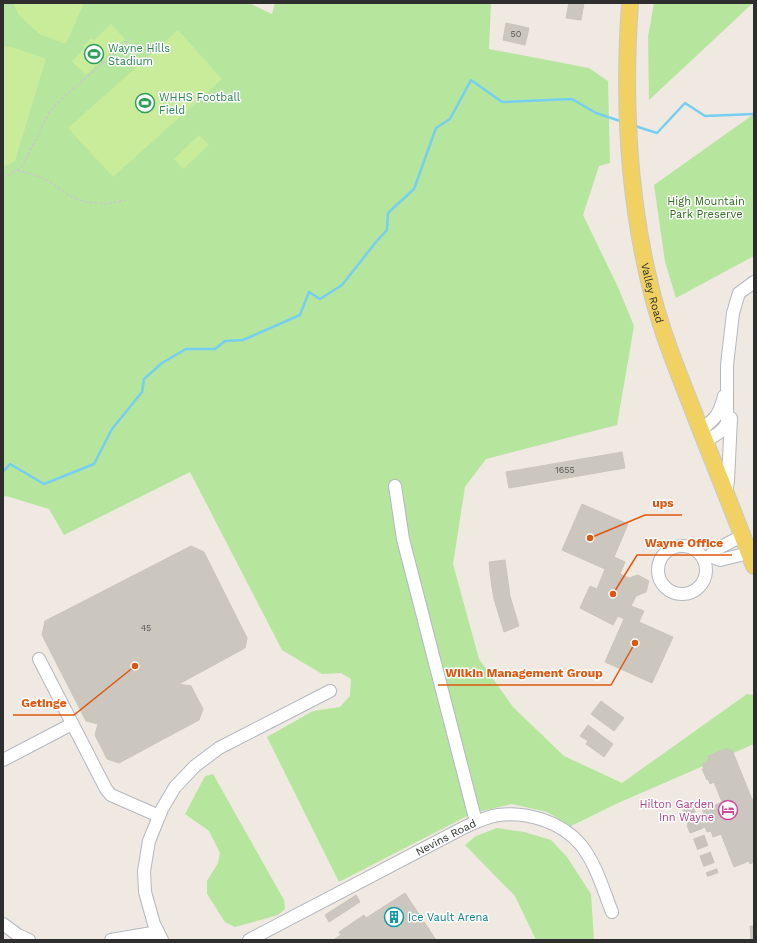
<svg xmlns="http://www.w3.org/2000/svg" width="757" height="943" viewBox="0 0 757 943" font-family="'Work Sans',sans-serif">
<style>
.green{fill:#b6e59e}
.pitch{fill:#c9ec9a}
.lines{fill:none;stroke-linecap:round;stroke-linejoin:round}
.stream{stroke:#75cff0;stroke-width:2.5}
.building{fill:#cbc7bf;stroke:#cbc5ba}
.minor-tunnel{stroke:#c8c4bd;stroke-width:12;stroke-dasharray:12 6;stroke-linecap:butt}
.minor-casing{stroke:#b4b7c1;stroke-width:14}
.major-casing{stroke:#c9c9c9;stroke-width:18}
.path{stroke:#c9c9c9;stroke-width:1.5;stroke-dasharray:3 2;stroke-linecap:butt}
.minor{stroke:#fff;stroke-width:12}
.major{stroke:#f2d163;stroke-width:16}
.labels{text-anchor:middle;stroke-width:3;stroke-linejoin:round;paint-order:stroke}
.number-label{font-size:9px;fill:#555452}
.leisure-label{font-size:11px;fill:#27864d;stroke:#fff;text-anchor:start}
.park-label{font-size:11px;fill:#2c6e1b;stroke:#fff}
.street-label{font-size:11px;fill:#2e2e2e;stroke:#fff}
.hotel-label{font-size:11px;fill:#b23c85;stroke:#fff;text-anchor:end}
.culture-label{font-size:11px;fill:#0d838f;stroke:#fff;text-anchor:start}
.leader{fill:none;stroke:#df570e;stroke-width:1.5}
.callout-dot{fill:#df570e;stroke:#fff;stroke-width:1.5}
.callout-label{font-size:12px;text-anchor:middle;font-weight:bold;fill:#df570e;stroke:#fff;stroke-width:3;stroke-linejoin:round;paint-order:stroke}
</style>
<rect width="100%" height="100%" fill="#efe9e1"/>
<!-- green -->
<g class="green">
<path d="M 3,3 L 249,3 L 272,14 L 275,3 L 491,3 L 489,49 L 589,68 L 608,81 L 610,163 L 599,166 L 583,215 L 618,287 L 634,326 L 617,425 L 486,459 L 465,487 L 453,564 L 479,659 L 513,707 L 564,756 L 622,783 L 747,694 L 754,695 L 754,744 L 618,803 L 571,826 L 547,812 L 512,804 L 473,813 L 339,882 L 267,737 L 313,711 L 340,707 L 350,696 L 351,679 L 341,673 L 322,674 L 282,650 L 190,472 L 64,535 L 49,509 L 6,496 L 3,497 Z"/>
<path d="M 654,3 L 753,3 L 649,100 L 648,37 Z"/>
<path d="M 754,114 L 754,256 L 676,298 L 665,262 L 654,185 Z"/>
<path d="M 213,774 L 284,900 L 285,909 L 278,915 L 235,927 L 225,922 L 207,894 L 207,881 L 218,863 L 220,853 L 209,831 L 185,814 L 205,776 Z"/>
<path d="M 497,828 L 524,832 L 551,840 L 567,857 L 591,894 L 594,940 L 536,940 L 515,896 L 465,845 L 476,836 Z"/>
</g>
<!-- pitch -->
<g class="pitch">
<path d="M 13,3 L 84,3 L 66,44 L 39,34 L 18,14 Z"/>
<path d="M 111,24 L 125,39 L 86,75 L 72,61 L 85,48 L 83,46 L 91,38 L 94,40 Z"/>
<path d="M 178,30 L 222,79 L 113,177 L 68,128 Z"/>
<path d="M 3,46 L 15,48 L 46,59 L 15,161 L 3,167 Z"/>
<path d="M 199,135 L 209,145 L 183,169 L 174,159 Z"/>
</g>
<g class="lines">
<!-- stream -->
<g class="stream">
<path d="M 635,126 L 657,133 L 685,103 L 705,116 L 754,114"/>
<path d="M 3,472 L 10,464 L 44,484 L 94,464 L 112,429 L 142,392 L 144,379 L 162,363 L 186,349 L 215,349 L 225,341 L 243,340 L 300,315 L 309,292 L 320,299 L 342,285 L 376,242 L 387,230 L 388,213 L 414,189 L 436,128 L 450,119 L 471,80 L 502,102 L 572,99 L 596,113 L 620,121"/>
</g>
</g>
<!-- building -->
<g class="building">
<path d="M 569,3 L 584,3 L 581,20 L 566,18 Z"/>
<path d="M 506,23 L 529,28 L 525,45 L 503,40 Z"/>
<path d="M 622,452 L 625,468 L 509,488 L 506,472 Z"/>
<path d="M 582,504 L 628,524 L 614,557 L 625,562 L 620,574 L 629,578 L 638,575 L 649,581 L 646,592 L 636,596 L 631,606 L 644,611 L 639,622 L 673,637 L 652,683 L 605,662 L 624,619 L 618,616 L 613,625 L 580,608 L 590,586 L 597,589 L 605,569 L 562,550 Z"/>
<path d="M 191,546 L 204,552 L 247,638 L 245,648 L 179,684 L 191,686 L 203,709 L 199,720 L 119,763 L 107,759 L 95,735 L 98,724 L 86,721 L 42,635 L 45,621 Z"/>
<path d="M 505,560 L 510,596 L 519,626 L 504,632 L 494,599 L 491,581 L 489,562 Z"/>
<path d="M 601,701 L 624,718 L 614,731 L 591,714 Z"/>
<path d="M 588,725 L 613,744 L 604,757 L 586,744 L 588,741 L 580,736 Z"/>
<path d="M 728,748 L 729,751 L 732,750 L 754,804 L 754,862 L 750,864 L 749,861 L 734,867 L 721,834 L 713,837 L 711,831 L 707,832 L 705,827 L 690,833 L 687,825 L 702,819 L 700,814 L 704,813 L 701,806 L 711,802 L 713,806 L 722,802 L 714,782 L 710,784 L 708,779 L 707,780 L 702,769 L 704,769 L 702,764 L 708,762 L 707,760 L 709,759 L 708,756 Z"/>
<path d="M 405,893 L 436,940 L 333,940 L 341,935 L 339,932 L 364,915 L 366,918 Z"/>
<path d="M 356,895 L 360,902 L 329,922 L 325,915 Z"/>
<path d="M 750,926 L 754,926 L 754,940 L 751,940 Z"/>
</g>
<g class="lines">
<!-- minor-tunnel -->
<path class="minor-tunnel" d="M 686,803 L 713,875"/>
<defs>
<g id="minor">
<path d="M 701,430 C 716,418 719,415 724,396"/>
<path d="M 705,441 C 714,436 723,432 727,423 L 727,365 L 733,313 L 739,293 L 754,282"/>
<path d="M 395,486 L 403,539 L 476,822"/>
<path d="M 726,493 L 728,481 L 731,418"/>
<circle cx="682" cy="570" r="24"/>
<path d="M 710,556 L 715,550 L 742,536"/>
<path d="M 704,558 L 710,556 L 720,560 L 749,553"/>
<path d="M 39,659 L 106,789 L 111,795 L 159,816"/>
<path d="M 3,760 L 72,724"/>
<path d="M 3,924 L 18,935 L 29,940"/>
<path d="M 111,940 L 158,932"/>
<path d="M 162,940 L 154,924 L 145,892 L 144,871 L 149,841 L 162,809 L 175,787 L 195,766 L 219,748 L 330,691"/>
<path id="s1" d="M 249,940 L 463,828 C 474,823 485,817 498,815 C 527,811 562,822 581,845 C 596,864 603,889 612,912"/>
</g>
<g id="major">
<path id="s2" d="M 630,3 C 623,101 628,201 653,297 C 665,343 684,386 701,431 C 719,476 737,521 754,566"/>
</g>
</defs>
<!-- minor casing -->
<use href="#minor" class="minor-casing"/>
<!-- major casing -->
<use href="#major" class="major-casing"/>
<!-- path -->
<g class="path">
<path d="M 17,170 L 44,178 L 72,197 L 86,202 L 106,204 L 126,200"/>
<path d="M 3,176 L 9,175 L 22,167 L 50,111 L 64,97 L 130,39"/>
</g>
<!-- minor -->
<use href="#minor" class="minor"/>
<!-- major -->
<use href="#major" class="major"/>
</g>
<!-- icons -->
<defs>
<symbol id="stadium-ring" viewBox="-11 -11 22 22"><circle r="9.5" fill="#fff" stroke="#2e9e5b" stroke-width="1.5"/><path d="M0-5a6.5 5 0 1 0 0 10a6.5 5 0 1 0 0-10ZM-3.5-1.8h7v3.6h-7Z" fill="#2e9e5b"/></symbol>
<symbol id="hotel-ring" viewBox="-11 -11 22 22"><circle r="9.5" fill="#fff" stroke="#d1479c" stroke-width="1.5"/><path d="M-6-4.5h1.5V1H6V5H4.5V3h-9V5H-6ZM-4 0a1.8 1.8 0 1 1 3.6 0ZM.5 0V-2.5h3Q6-2.5 6 0Z" fill="#d1479c"/></symbol>
<symbol id="building-ring" viewBox="-11 -11 22 22"><circle r="9.5" fill="#fff" stroke="#0f9aa8" stroke-width="1.5"/><path d="M-4-6H4V6H1V3H-1V6H-4ZM-2.5-4.3h1.7v1.8h-1.7ZM.8-4.3h1.7v1.8H.8ZM-2.5-1h1.7V.8h-1.7ZM.8-1h1.7V.8H.8Z" fill="#0f9aa8"/></symbol>
</defs>
<g fill-rule="evenodd">
<use href="#stadium-ring" x="83" y="43" width="22" height="22"/>
<use href="#stadium-ring" x="134" y="92" width="22" height="22"/>
<use href="#hotel-ring" x="717" y="799" width="22" height="22"/>
<use href="#building-ring" x="383" y="906" width="22" height="22"/>
</g>
<g class="labels">
<!-- number labels -->
<g class="number-label">
<text x="516" y="37">50</text>
<text x="565" y="473">1655</text>
<text x="146" y="631">45</text>
</g>
<!-- leisure labels -->
<g class="leisure-label">
<text x="108" y="52">Wayne Hills<tspan x="108" dy="13">Stadium</tspan></text>
<text x="159" y="101">WHHS Football<tspan x="159" dy="13">Field</tspan></text>
</g>
<!-- park labels -->
<g class="park-label">
<text x="706" y="205">High Mountain<tspan x="706" dy="13">Park Preserve</tspan></text>
</g>
<!-- street labels -->
<g class="street-label">
<text dy="4" stroke="none"><textPath href="#s2" startOffset="292">Valley Road</textPath></text>
<text dy="4" stroke="none"><textPath href="#s1" startOffset="222">Nevins Road</textPath></text>
</g>
<!-- hotel labels -->
<g class="hotel-label">
<text x="714" y="808">Hilton Garden<tspan x="714" dy="13">Inn Wayne</tspan></text>
</g>
<!-- culture labels -->
<g class="culture-label">
<text x="408" y="921">Ice Vault Arena</text>
</g>
</g>
<!-- callouts -->
<path class="leader" d="M590 538L645 515H682M613 594L637 555H732M635 643L611 685H438M135 666L74 715H13"/>
<g class="callout-dot">
<circle cx="590" cy="538" r="4"/>
<circle cx="613" cy="594" r="4"/>
<circle cx="635" cy="643" r="4"/>
<circle cx="135" cy="666" r="4"/>
</g>
<g class="callout-label">
<text x="663" y="507">ups</text>
<text x="684" y="547">Wayne Office</text>
<text x="524" y="677">Wilkin Management Group</text>
<text x="44" y="707">Getinge</text>
</g>
<!-- border -->
<rect width="757" height="943" fill="none" stroke="#2e2e2e" stroke-width="8"/>
</svg>
